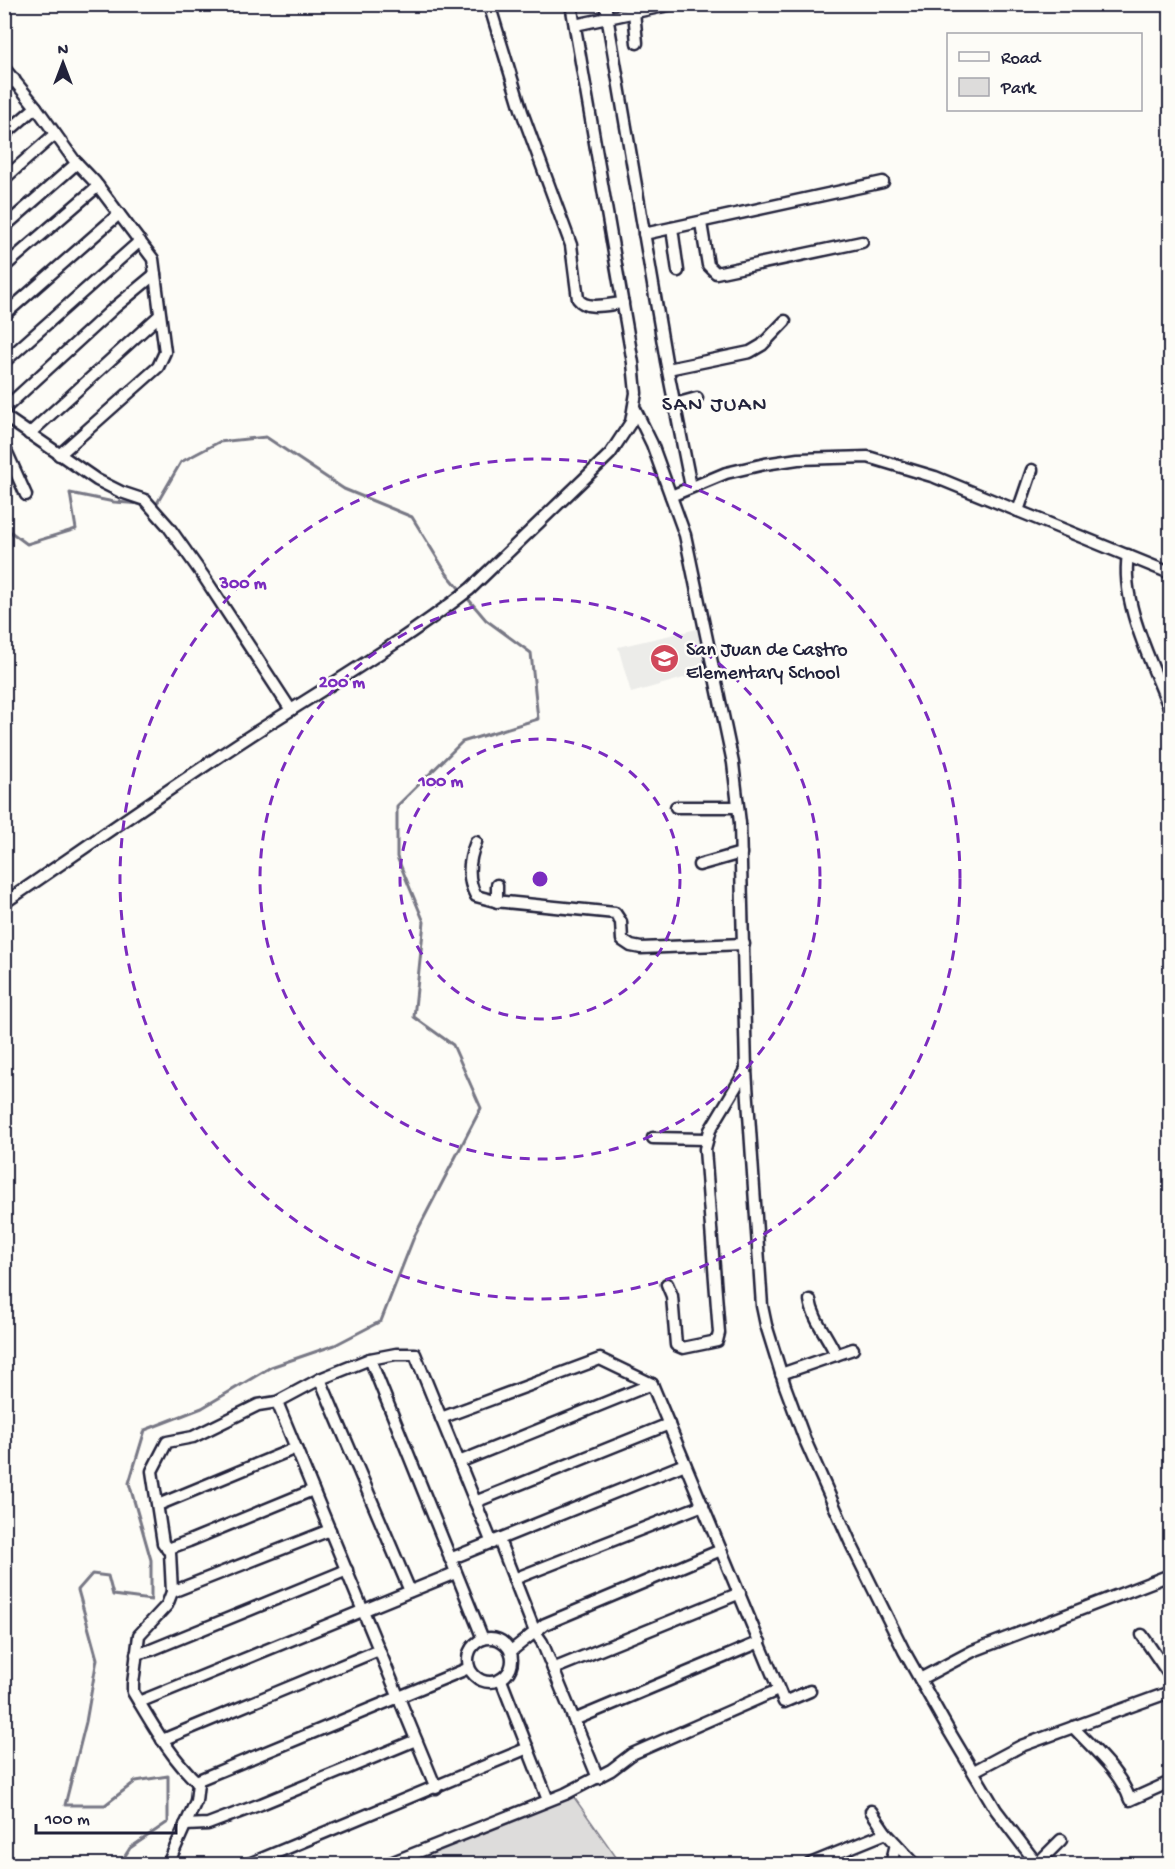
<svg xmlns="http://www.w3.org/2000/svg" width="1175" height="1869" viewBox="0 0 1175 1869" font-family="'Gochi Hand',sans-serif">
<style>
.built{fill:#ecece9}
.green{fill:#dddcdb;stroke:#807f8b;stroke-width:1.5}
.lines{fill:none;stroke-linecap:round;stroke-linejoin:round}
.stream{stroke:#787885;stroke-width:3}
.minor-casing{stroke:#22223b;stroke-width:15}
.minor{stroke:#fdfcf7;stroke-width:10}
.ring{fill:none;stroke:#7b2cbf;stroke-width:3;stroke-dasharray:10 8}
.labels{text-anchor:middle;stroke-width:5;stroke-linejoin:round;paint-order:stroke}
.poi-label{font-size:20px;fill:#22223b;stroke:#fdfcf7;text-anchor:start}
.quarter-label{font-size:22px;letter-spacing:1.5px;fill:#22223b;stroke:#fdfcf7}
.centre{fill:#7b2cbf;stroke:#fdfcf7;stroke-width:3}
.ring-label{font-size:18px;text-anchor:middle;font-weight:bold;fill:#7b2cbf;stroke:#fdfcf7;stroke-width:5;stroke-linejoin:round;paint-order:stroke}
</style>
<rect width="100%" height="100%" fill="#fdfcf7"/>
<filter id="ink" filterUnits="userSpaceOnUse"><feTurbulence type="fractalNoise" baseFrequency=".0167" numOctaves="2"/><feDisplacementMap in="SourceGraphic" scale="12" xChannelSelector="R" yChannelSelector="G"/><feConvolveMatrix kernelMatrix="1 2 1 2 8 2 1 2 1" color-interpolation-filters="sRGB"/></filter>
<g filter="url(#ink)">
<!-- built -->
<path class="built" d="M 697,629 L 712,670 L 631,693 L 618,647 Z"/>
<!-- green -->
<path class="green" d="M 571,1793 L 621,1864 L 390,1864 Z"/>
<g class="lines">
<!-- stream -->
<g class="stream">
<path d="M 4,527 L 27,544 L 76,529 L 70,493 L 114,502 L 143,504"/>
<path d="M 120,1864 L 130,1848 L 168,1822 L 168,1776 L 136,1781 L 105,1805 L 65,1805 L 86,1722 L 97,1659 L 78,1590 L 92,1574 L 108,1576 L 113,1595 L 151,1600 L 151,1560 L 129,1483 L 145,1430 L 202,1408 L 271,1367 L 335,1345 L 381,1321 L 414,1237 L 481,1108 L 453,1045 L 414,1017 L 424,922 L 397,857 L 397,806 L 462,742 L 538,719 L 531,653 L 486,620 L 447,574 L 412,517 L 344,489 L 266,437 L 219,442 L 181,462 L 156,505 L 153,505"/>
</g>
<defs>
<g id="minor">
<path d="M 489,4 L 522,112 L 571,245 L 578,299 C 587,311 609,304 623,303"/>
<path d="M 605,4 L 666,361 L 691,487"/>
<path d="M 634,12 L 637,43"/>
<path d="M 575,25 L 673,4"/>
<path d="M 4,68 L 36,107 L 74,160 L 95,182 L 153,259 L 165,352 L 158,367 L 59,455"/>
<path d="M 4,88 L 14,79"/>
<path d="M 4,135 L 36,107"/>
<path d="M 4,179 L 55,134"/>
<path d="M 701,223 L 708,265 L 716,273 L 862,242"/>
<path d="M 4,227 L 77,163"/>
<path d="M 672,228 L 678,271"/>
<path d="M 644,234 L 883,182"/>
<path d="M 4,267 L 98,186"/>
<path d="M 4,315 L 119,214"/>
<path d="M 4,362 L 140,241"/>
<path d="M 668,369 L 750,352 L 762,345 L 785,321"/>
<path d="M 675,404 L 697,398"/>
<path d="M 634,407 L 652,444 L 685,535 L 733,763 L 740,823 L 746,1070 L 762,1306 L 766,1325 L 785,1386 L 805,1440 L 852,1546 L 904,1651 L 949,1731 L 996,1810 L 1037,1864"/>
<path d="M 4,409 L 114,308 L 155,274"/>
<path d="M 4,416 L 97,480 L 121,492 L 145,500 L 168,526 L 204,577 L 291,710"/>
<path d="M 29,434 L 160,315"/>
<path d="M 4,446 L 26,495"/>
<path d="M 671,496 L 726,473 L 765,464 L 798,459 L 868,457 L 935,477 L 1170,573"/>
<path d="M 1018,511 L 1032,470"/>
<path d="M 1128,555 C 1120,604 1153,664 1170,710"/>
<path d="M 676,807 L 738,807"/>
<path d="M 476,842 C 469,859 466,878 476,896 L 495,901 L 615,913 L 621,922 L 622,940 L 631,946 L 641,948 L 744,944"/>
<path d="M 699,865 L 741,853"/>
<path d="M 497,902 L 497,885"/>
<path d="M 4,903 C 86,847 167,790 250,736 C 323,689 403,642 470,589 L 610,454 L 631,422 L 636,393 L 633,363 L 571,4"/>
<path d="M 653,1138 L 707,1139"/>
<path d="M 667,1284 L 672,1296 L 676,1345 L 683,1348 L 717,1341 L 719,1333 L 705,1149 L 710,1130 L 746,1070"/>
<path d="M 810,1300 C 813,1320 828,1336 836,1355"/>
<path d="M 370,1359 L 483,1639"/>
<path d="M 781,1374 L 853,1349"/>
<path d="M 320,1379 L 410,1591"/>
<path d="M 277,1402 L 436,1788"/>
<path d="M 441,1418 L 600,1359 L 652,1384 L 784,1702 L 810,1691"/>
<path d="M 459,1462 L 652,1384"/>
<path d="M 475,1502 L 669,1424"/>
<path d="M 158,1505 L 296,1448"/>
<path d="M 499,1540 L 535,1632 L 542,1642 L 598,1778"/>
<path d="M 167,1549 L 189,1541 L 313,1490"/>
<path d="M 450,1559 L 685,1464"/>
<path d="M 514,1579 L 703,1505"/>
<path d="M 172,1592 L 330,1530"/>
<path d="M 1142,1635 L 1170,1676"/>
<circle cx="490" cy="1660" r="22"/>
<path d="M 511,1651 L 545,1624 L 721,1550"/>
<path d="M 136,1654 L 151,1650 L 347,1570"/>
<path d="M 553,1669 L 740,1593"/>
<path d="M 920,1679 L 973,1651 L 1170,1575"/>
<path d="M 501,1680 L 548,1800"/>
<path d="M 139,1702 L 455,1573"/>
<path d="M 574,1720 L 760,1642"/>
<path d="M 1073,1727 C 1093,1749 1120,1771 1130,1800 L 1170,1782"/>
<path d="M 162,1740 L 379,1650"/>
<path d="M 974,1771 L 1021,1746 L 1170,1692"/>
<path d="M 196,1781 L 469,1668"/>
<path d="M 871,1811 L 886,1833 L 915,1864"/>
<path d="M 185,1825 L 208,1824 L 261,1804 L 416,1740"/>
<path d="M 168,1864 L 196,1801 L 198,1783 C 170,1757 153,1725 133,1692 L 133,1684 L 139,1635 L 167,1605 L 172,1592 L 170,1552 L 163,1543 L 152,1471 L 167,1442 L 193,1437 L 258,1405 L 277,1402 L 320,1379 L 370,1359 L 396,1354 L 415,1354 L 492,1543"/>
<path d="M 249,1864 L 528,1748"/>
<path d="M 388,1864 L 565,1794 L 611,1770 L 632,1754 L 778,1690"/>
<path d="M 810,1864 L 886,1833"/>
<path d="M 891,1864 L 896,1844"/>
<path d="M 1037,1864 L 1061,1840"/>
</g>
</defs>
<!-- minor casing -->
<use href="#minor" class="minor-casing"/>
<!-- minor -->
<use href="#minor" class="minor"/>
</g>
</g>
<!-- distance rings -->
<g class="ring">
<circle cx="540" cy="879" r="140"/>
<circle cx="540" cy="879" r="280"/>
<circle cx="540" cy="879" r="420"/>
</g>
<!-- icons -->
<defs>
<symbol id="school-disc" viewBox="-11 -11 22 22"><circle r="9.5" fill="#d1495b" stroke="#fdfcf7"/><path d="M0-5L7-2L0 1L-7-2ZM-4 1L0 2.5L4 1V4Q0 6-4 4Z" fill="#fff"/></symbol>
</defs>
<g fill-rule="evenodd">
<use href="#school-disc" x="648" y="642" width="33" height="33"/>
</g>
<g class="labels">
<!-- poi labels -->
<g class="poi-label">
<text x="686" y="655">San Juan de Castro<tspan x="686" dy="23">Elementary School</tspan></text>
</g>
<!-- quarter labels -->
<g class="quarter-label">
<text x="715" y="410">SAN JUAN</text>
</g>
</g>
<circle cx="540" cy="879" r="9" class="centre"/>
<g class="ring-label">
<text x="243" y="588">300 m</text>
<text x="342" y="687">200 m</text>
<text x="441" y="786">100 m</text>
</g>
<!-- margin -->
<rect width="1175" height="1869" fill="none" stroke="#fdfcf7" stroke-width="24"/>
<rect x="12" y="12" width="1151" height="1845" fill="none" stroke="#22223b" stroke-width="2" filter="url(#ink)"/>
<!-- legend -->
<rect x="947" y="33" width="195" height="78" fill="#fdfcf7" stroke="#a5a5ac" stroke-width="1.5"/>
<rect x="959" y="52" width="30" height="9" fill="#fdfcf7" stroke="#a5a5ac" stroke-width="1.5"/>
<text x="1001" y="63" font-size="18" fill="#22223b">Road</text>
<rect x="959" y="78" width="30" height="18" fill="#dddcdb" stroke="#a5a5ac" stroke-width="1.5"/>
<text x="1001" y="93" font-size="18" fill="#22223b">Park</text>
<!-- north arrow -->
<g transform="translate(63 63)" stroke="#fdfcf7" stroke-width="4.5" paint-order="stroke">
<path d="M0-4.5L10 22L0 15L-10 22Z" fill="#22223b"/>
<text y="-9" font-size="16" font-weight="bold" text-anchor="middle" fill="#22223b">N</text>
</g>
<!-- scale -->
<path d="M36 1824v9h140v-9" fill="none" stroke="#22223b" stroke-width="3"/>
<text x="45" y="1824" font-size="18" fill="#22223b" stroke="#fdfcf7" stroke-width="4.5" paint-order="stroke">100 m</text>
</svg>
